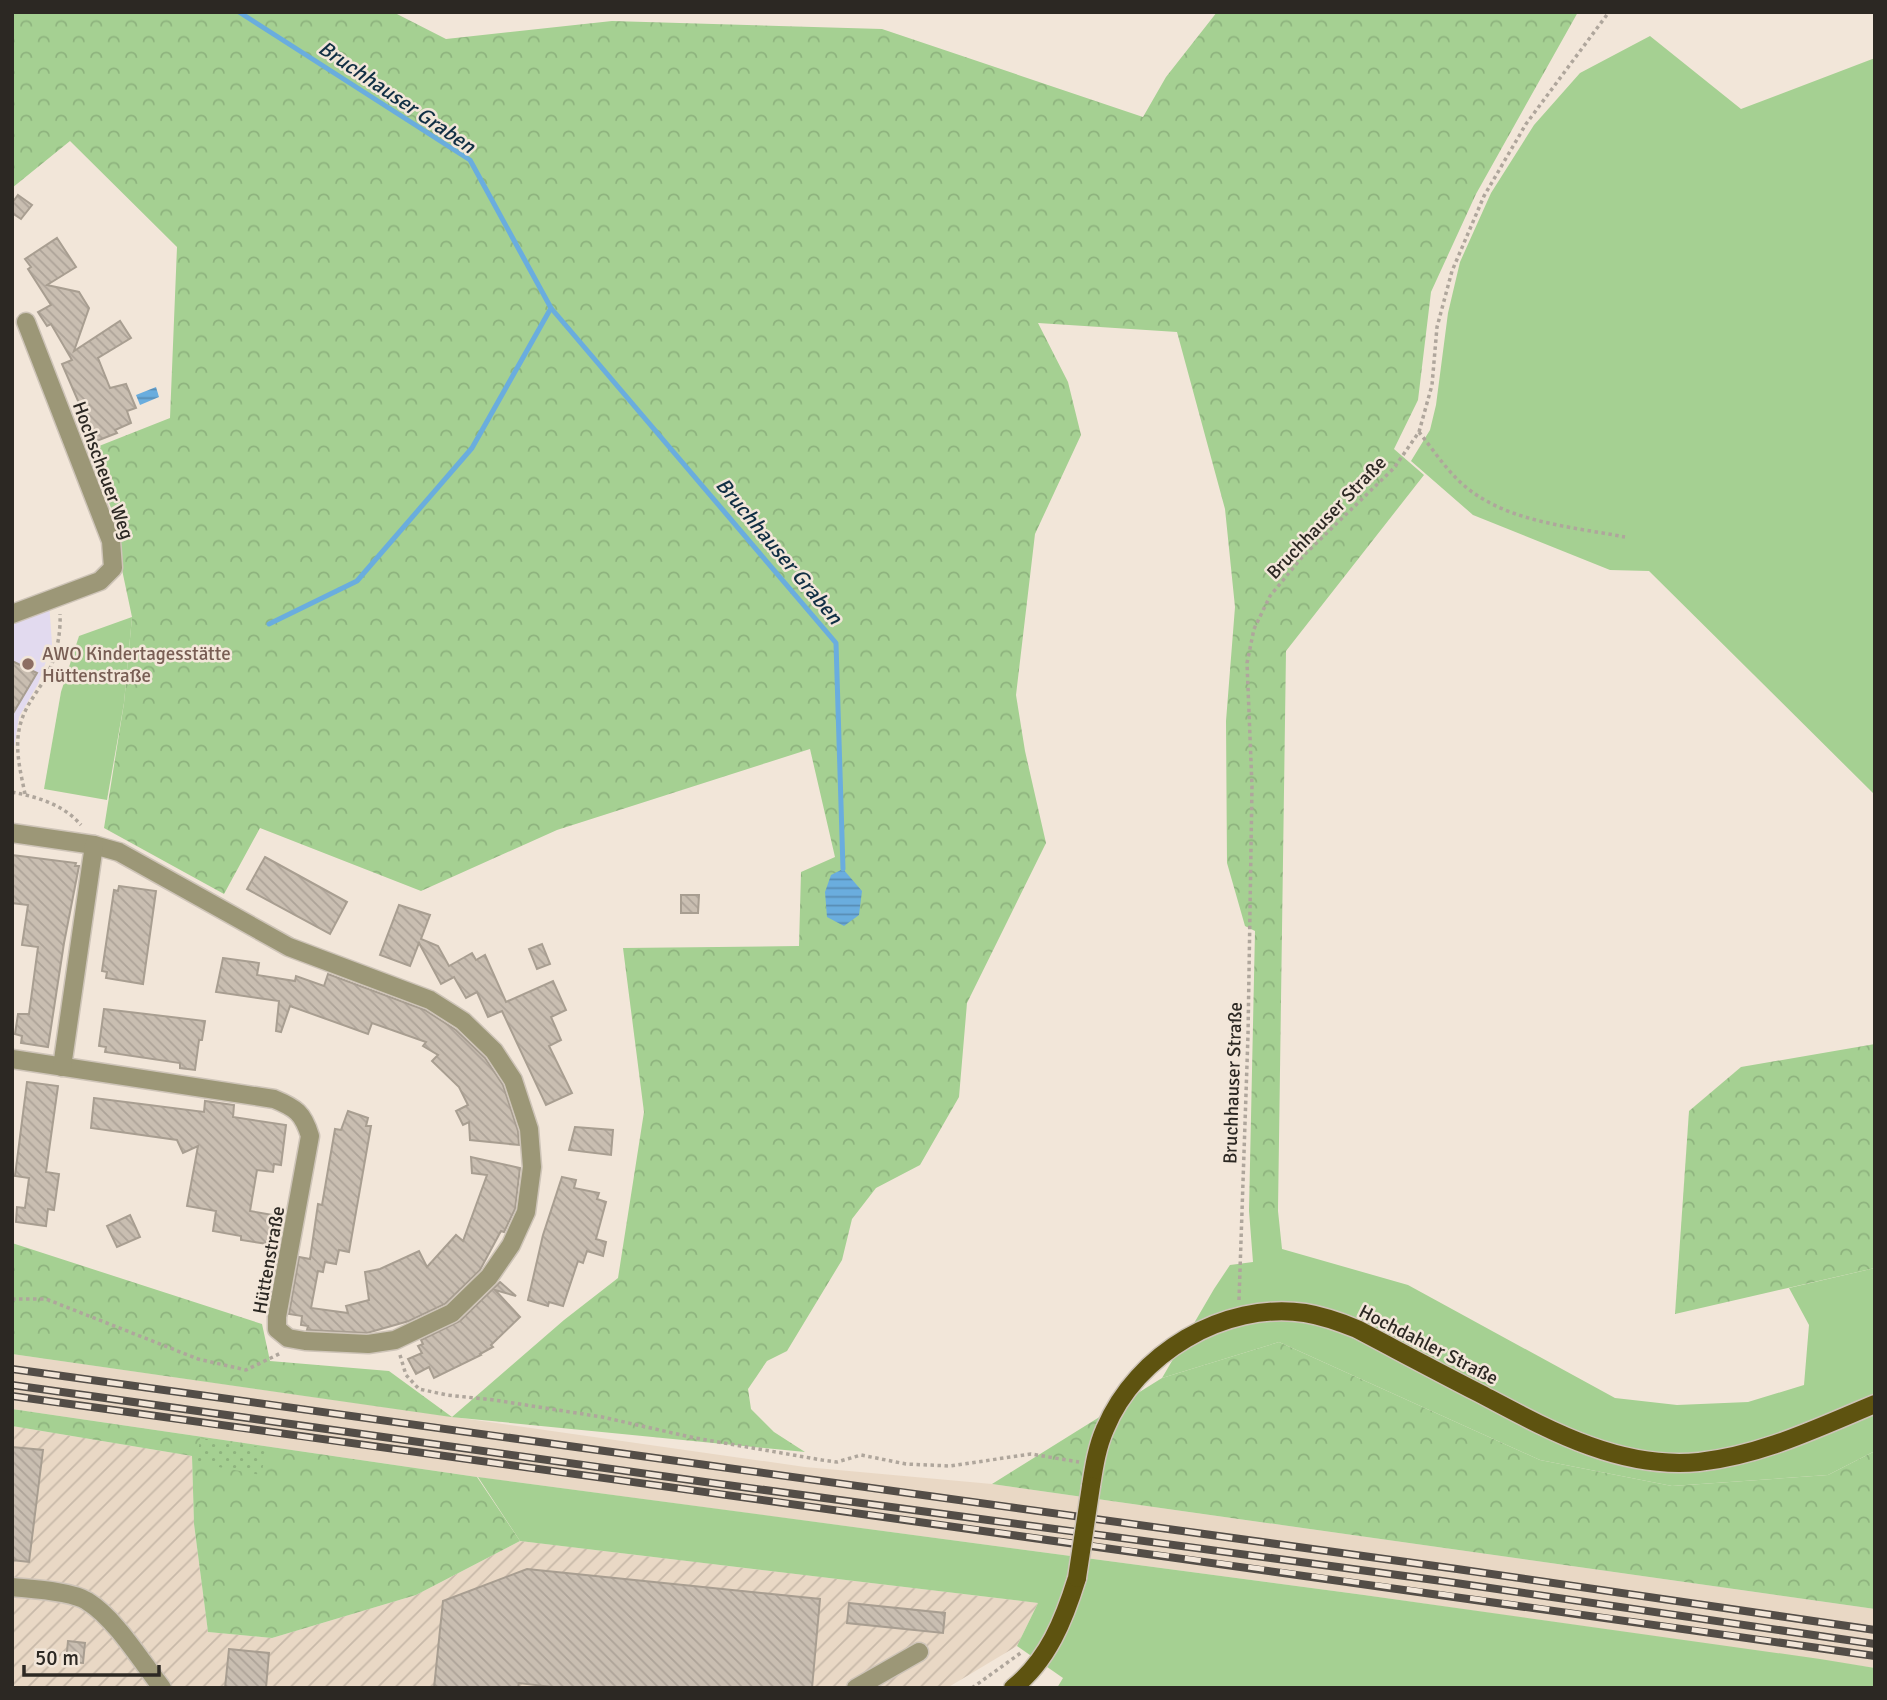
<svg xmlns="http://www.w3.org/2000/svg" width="1887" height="1700" viewBox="0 0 1887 1700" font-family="Signika,sans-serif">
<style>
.industrial{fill:url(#industrial-furrows)}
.education{fill:#e2daef}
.built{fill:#e9d8c5}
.green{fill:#a5d092}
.forest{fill:url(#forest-crowns)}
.garden{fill:url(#garden-dots)}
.water{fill:url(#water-rules)}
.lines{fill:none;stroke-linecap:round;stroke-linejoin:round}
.stream{stroke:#6aadde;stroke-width:5}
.building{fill:url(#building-back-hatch);stroke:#a89e91;stroke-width:2}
.minor-casing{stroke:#cec4b8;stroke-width:21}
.major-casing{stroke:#cec4b8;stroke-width:21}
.path{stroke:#afa69c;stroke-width:3.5;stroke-dasharray:3.5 3.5;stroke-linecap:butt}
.minor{stroke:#9c9777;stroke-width:18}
.major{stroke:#5e5310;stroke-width:18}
.rail-casing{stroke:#534d47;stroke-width:8}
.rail{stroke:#f2e6d9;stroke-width:5;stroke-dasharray:16;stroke-linecap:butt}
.major-bridge-casing{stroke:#cec4b8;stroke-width:21;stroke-linecap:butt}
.major-bridge{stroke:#5e5310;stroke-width:18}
.education-dot{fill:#8d6e63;stroke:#f2e6d9;stroke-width:2.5}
.labels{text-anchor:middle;stroke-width:5;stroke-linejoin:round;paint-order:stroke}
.street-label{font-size:19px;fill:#2c2823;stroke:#f2e6d9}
.education-label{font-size:19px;fill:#785e54;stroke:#f2e6d9;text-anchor:start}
.water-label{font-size:21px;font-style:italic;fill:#112f44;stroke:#f2e6d9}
</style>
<defs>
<pattern id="industrial-furrows" width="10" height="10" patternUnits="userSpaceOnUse" patternTransform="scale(1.75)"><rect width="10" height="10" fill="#e9d8c5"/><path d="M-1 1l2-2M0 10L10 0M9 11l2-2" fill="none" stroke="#c8b9a9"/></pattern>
<pattern id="forest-crowns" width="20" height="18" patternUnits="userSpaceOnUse" patternTransform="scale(1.75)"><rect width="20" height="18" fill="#a5d092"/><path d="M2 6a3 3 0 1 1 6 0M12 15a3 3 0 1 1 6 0" fill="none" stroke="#8eb37e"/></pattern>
<pattern id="garden-dots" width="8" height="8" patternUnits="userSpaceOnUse" patternTransform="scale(1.75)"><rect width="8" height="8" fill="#a5d092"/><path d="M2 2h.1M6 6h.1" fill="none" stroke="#8eb37e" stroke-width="1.8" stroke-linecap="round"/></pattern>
<pattern id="water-rules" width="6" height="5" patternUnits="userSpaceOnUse" patternTransform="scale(1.75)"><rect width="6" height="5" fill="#6aadde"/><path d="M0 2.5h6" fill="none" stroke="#578db4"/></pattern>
<pattern id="building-back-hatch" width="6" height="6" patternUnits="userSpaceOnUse" patternTransform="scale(1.75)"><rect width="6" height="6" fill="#c9beb1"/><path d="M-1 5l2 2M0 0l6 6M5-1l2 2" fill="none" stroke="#ada398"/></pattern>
</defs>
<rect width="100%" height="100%" fill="#f2e6d9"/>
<!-- industrial -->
<path class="industrial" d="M 12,1426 L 192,1456 L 194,1524 L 208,1632 L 272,1638 L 416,1595 L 520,1541 L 1038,1603 L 1017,1646 L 947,1688 L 12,1688 Z"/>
<!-- education -->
<path class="education" d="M 49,602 L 52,644 L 38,684 L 19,717 L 12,760 L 12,618 Z"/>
<!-- built -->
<path class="built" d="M 12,1354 L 805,1467 L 992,1484 L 1875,1609 L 1875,1668 L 1364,1595 L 477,1477 L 12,1409 Z"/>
<!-- green -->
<g class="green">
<path d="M 1650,36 L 1741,109 L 1875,58 L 1875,795 L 1649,571 L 1610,570 L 1473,515 L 1411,461 L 1430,430 L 1436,405 L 1448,313 L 1460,262 L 1491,193 L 1534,125 L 1580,73 Z"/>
<path d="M 132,617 L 124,703 L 107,800 L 44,789 L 61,692 L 79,636 Z"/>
<path d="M 1249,1211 L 1278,1211 L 1282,1249 L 1408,1285 L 1615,1398 L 1677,1405 L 1748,1402 L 1804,1385 L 1809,1325 L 1789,1288 L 1875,1268 L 1875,1451 L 1828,1475 L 1672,1486 L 1540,1460 L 1279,1342 L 1162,1378 L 1214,1289 L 1230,1265 L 1253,1262 Z"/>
<path d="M 478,1477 L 1364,1595 L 1820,1659 L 1875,1668 L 1875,1688 L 1057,1688 L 1063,1678 L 1017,1646 L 1038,1603 L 520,1541 Z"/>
</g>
<!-- forest -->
<g class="forest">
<path d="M 12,12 L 393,12 L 446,39 L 612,21 L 882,29 L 1143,117 L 1166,77 L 1217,12 L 1316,12 L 1322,14 L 1326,12 L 1578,12 L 1476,194 L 1431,292 L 1418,400 L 1394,449 L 1424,475 L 1286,651 L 1278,1211 L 1249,1211 L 1255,931 L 1245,926 L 1227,863 L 1226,721 L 1235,607 L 1225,509 L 1177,332 L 1038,323 L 1068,382 L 1081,435 L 1035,534 L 1016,695 L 1025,751 L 1046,843 L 967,1003 L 959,1097 L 920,1165 L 876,1188 L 852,1219 L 842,1260 L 787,1351 L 767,1361 L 748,1389 L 751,1409 L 774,1432 L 805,1452 L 451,1417 L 12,1354 L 12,1243 L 262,1324 L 270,1361 L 389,1371 L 452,1417 L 564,1320 L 618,1278 L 644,1112 L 623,948 L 799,946 L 801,872 L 835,857 L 810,749 L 557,830 L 421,891 L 260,828 L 224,894 L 104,828 L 124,703 L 132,617 L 121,565 L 121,534 L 89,450 L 170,418 L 177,247 L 70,141 L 12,188 Z"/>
<path d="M 1875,1044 L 1875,1268 L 1675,1314 L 1689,1111 L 1741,1067 Z"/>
<path d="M 1279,1342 L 1540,1460 L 1672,1486 L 1828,1475 L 1875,1451 L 1875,1609 L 992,1484 L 1162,1378 Z"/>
<path d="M 12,1409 L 477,1477 L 520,1541 L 416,1595 L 272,1638 L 208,1632 L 194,1524 L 192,1456 L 12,1426 Z"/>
</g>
<!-- garden -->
<path class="garden" d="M 200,1438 L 267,1448 L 261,1475 L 197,1463 Z"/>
<!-- water -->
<g class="water">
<path d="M 156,387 L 159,397 L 140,405 L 136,395 Z"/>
<path d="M 843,869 L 862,891 L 859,915 L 844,926 L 827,917 L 825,892 L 831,875 Z"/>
</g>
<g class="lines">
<!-- stream -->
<g class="stream">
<path d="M 239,12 L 470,160 L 551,308 L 836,643 L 843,869"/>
<path d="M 269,624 L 357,581 L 472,448 L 551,308"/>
</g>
</g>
<!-- building -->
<g class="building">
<path d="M 18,195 L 32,205 L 21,219 L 12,213 L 12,203 Z"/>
<path d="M 57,238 L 76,267 L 47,285 L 79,292 L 89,308 L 74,351 L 120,321 L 131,338 L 98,358 L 110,388 L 126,384 L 136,408 L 127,411 L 131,423 L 115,430 L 117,433 L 94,442 L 87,427 L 89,426 L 62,364 L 72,360 L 51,324 L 47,326 L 38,312 L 51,305 L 28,269 L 31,267 L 25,259 Z"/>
<path d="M 12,661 L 37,673 L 12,715 Z"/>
<path d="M 12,855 L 76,863 L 75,866 L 79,866 L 64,943 L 48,1047 L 21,1043 L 22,1036 L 15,1034 L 18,1014 L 29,1014 L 38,947 L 22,945 L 28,905 L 12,903 Z"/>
<path d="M 265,857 L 347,902 L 330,934 L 247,889 Z"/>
<path d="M 119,886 L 156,891 L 143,984 L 106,978 L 107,972 L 102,971 L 114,890 L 118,891 Z"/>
<path d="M 681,895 L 699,895 L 698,913 L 681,913 Z"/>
<path d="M 399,905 L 430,915 L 421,939 L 438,946 L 449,966 L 472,953 L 476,960 L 485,955 L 506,1002 L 553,981 L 566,1010 L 551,1017 L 561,1040 L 549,1046 L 572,1093 L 546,1105 L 502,1011 L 488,1017 L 477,992 L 466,998 L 454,977 L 441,984 L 419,943 L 410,966 L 380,955 Z"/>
<path d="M 542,944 L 550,964 L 537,969 L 529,949 Z"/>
<path d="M 223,958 L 259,963 L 257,975 L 295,981 L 296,976 L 324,986 L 328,974 L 425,1010 L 456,1030 L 485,1058 L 503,1085 L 518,1131 L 519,1145 L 470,1140 L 469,1122 L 463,1125 L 456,1111 L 468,1105 L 459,1087 L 432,1061 L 438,1055 L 423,1046 L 426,1042 L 372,1023 L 368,1034 L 290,1006 L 281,1032 L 276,1031 L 279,1001 L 216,992 Z"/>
<path d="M 104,1009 L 205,1021 L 202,1040 L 199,1040 L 195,1070 L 180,1068 L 180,1063 L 105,1052 L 106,1047 L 99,1046 Z"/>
<path d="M 27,1082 L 58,1086 L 46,1172 L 59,1174 L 54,1210 L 48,1209 L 46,1226 L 16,1222 L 17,1207 L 25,1208 L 29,1178 L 15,1176 Z"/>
<path d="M 94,1098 L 204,1112 L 205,1101 L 234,1105 L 233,1117 L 286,1125 L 281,1165 L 274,1164 L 273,1172 L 257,1170 L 250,1211 L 273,1215 L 268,1244 L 241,1240 L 241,1236 L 213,1231 L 216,1211 L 187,1206 L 198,1146 L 183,1153 L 177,1140 L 91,1128 Z"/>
<path d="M 348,1111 L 368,1118 L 366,1126 L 371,1126 L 349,1252 L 339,1250 L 336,1264 L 325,1262 L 323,1272 L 318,1271 L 311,1308 L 348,1313 L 346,1306 L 369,1300 L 365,1272 L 380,1269 L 419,1251 L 427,1267 L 456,1235 L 463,1241 L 487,1175 L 472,1173 L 471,1157 L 520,1168 L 515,1209 L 504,1232 L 501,1231 L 480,1270 L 445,1304 L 409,1321 L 367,1333 L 307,1330 L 308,1326 L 301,1325 L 302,1316 L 289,1314 L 299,1257 L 310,1259 L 318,1204 L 322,1205 L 335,1129 L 341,1130 Z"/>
<path d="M 575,1127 L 613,1130 L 611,1155 L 569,1150 Z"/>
<path d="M 562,1177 L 576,1180 L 574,1188 L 599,1193 L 597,1199 L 606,1202 L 596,1239 L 606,1242 L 603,1256 L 587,1251 L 583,1263 L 578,1261 L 563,1306 L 549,1302 L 548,1306 L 528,1300 L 543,1235 Z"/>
<path d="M 130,1215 L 140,1237 L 117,1247 L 107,1226 Z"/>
<path d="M 500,1282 L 516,1296 L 495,1290 L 520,1317 L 491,1345 L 493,1347 L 480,1354 L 481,1355 L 434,1378 L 429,1367 L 416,1374 L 408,1359 L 422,1353 L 418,1346 L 423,1344 L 421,1340 L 460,1321 Z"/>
<path d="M 12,1447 L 43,1450 L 29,1562 L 12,1560 Z"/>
<path d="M 527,1569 L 820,1599 L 812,1688 L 560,1688 L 519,1683 L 518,1688 L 434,1688 L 443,1601 Z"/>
<path d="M 849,1603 L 945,1613 L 943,1633 L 847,1623 Z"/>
<path d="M 68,1641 L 85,1643 L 83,1663 L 66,1662 Z"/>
<path d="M 229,1649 L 269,1653 L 266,1688 L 225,1688 Z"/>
</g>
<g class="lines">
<defs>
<g id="minor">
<path d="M 12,614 L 100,581 L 113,568 L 111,541 L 26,322"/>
<path d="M 12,833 L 94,845 L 119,852 L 289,947 L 430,1000 L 463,1021 L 494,1051 L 513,1080 L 529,1129 L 532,1167 L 526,1212 L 511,1245 L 489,1277 L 452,1313 L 395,1340 L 368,1344 L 305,1341 L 288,1338 L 277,1329 L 277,1317 L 310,1136 C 303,1113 296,1108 274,1099 L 12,1059"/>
<path d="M 62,1067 L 94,845"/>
<path d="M 12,1587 C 31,1589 72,1591 87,1601 C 116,1619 141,1661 162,1688"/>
<path d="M 856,1688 L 919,1652"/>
</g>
<g id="major">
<path d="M 1091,1486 C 1094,1467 1097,1447 1105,1429 C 1136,1354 1224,1301 1305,1313 C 1323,1316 1340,1322 1357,1329 C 1397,1350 1438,1372 1479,1393 C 1547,1429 1619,1470 1699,1462 C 1762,1455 1817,1428 1875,1404"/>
<path d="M 1013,1688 C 1048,1660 1064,1620 1077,1578"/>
</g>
</defs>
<!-- minor casing -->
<use href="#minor" class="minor-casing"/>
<!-- major casing -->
<use href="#major" class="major-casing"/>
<!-- path -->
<g class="path">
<path d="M 1419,432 C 1431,447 1443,465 1457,479 C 1500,522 1568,526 1625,537"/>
<path d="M 12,792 C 38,797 64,805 81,825"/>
<path d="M 25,794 C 20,769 13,744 22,719 C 27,704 38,691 46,677 C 56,658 61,634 60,614"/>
<path d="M 12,1299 L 46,1299 L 198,1359 L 246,1370 L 281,1353"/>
<path d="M 1239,1300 L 1248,1035 L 1252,786 L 1247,663 L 1254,629 L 1270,596 L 1303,556 L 1394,468 L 1419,432 L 1432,385 L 1437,327 L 1452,271 L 1484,196 L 1526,124 L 1609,12"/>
<path d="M 400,1355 L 406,1375 L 419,1389 L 447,1395 L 494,1400 L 602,1417 L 695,1438 L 822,1460 L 837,1462 L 861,1455 L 906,1464 L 950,1466 L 1031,1454 L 1079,1462"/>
<path d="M 972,1688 L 1022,1652"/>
</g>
<!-- minor -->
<use href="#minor" class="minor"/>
<!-- major -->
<use href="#major" class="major"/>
<defs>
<g id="rail">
<path d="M 12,1369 L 1457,1569 L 1875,1630"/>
<path d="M 12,1385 L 705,1482 L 1442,1581 L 1875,1644"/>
<path d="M 12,1396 C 633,1483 1254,1566 1875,1656"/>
</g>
</defs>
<!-- rail casing -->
<use href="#rail" class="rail-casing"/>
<!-- rail -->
<use href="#rail" class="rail"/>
<defs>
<path id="major-bridge" d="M 1077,1578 L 1091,1486"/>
</defs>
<!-- major-bridge casing -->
<use href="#major-bridge" class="major-bridge-casing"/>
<!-- major-bridge -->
<use href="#major-bridge" class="major-bridge"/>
</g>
<!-- markers -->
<circle class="education-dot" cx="28" cy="664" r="7"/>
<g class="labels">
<!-- street labels -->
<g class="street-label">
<text transform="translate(104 470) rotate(70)" y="7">Hochscheuer Weg</text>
<text transform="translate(1326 517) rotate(-46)" y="7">Bruchhauser Straße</text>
<text transform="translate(1232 1083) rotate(-88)" y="7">Bruchhauser Straße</text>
<text transform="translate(268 1260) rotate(-80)" y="7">Hüttenstraße</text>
<text transform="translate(1429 1344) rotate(27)" y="7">Hochdahler Straße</text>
</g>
<!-- education labels -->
<g class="education-label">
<text x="42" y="660">AWO Kindertagesstätte<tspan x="42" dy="22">Hüttenstraße</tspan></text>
</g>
<!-- water labels -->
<g class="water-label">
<text transform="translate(397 97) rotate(34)" y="7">Bruchhauser Graben</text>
<text transform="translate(779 551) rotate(50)" y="7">Bruchhauser Graben</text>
</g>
</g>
<!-- border -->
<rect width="1887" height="1700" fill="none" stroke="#2c2823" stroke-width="28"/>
<!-- scale -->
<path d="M24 1665v10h135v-10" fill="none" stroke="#2c2823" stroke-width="3.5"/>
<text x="35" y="1665" font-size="21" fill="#2c2823" stroke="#f2e6d9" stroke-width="5" paint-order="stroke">50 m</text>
</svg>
